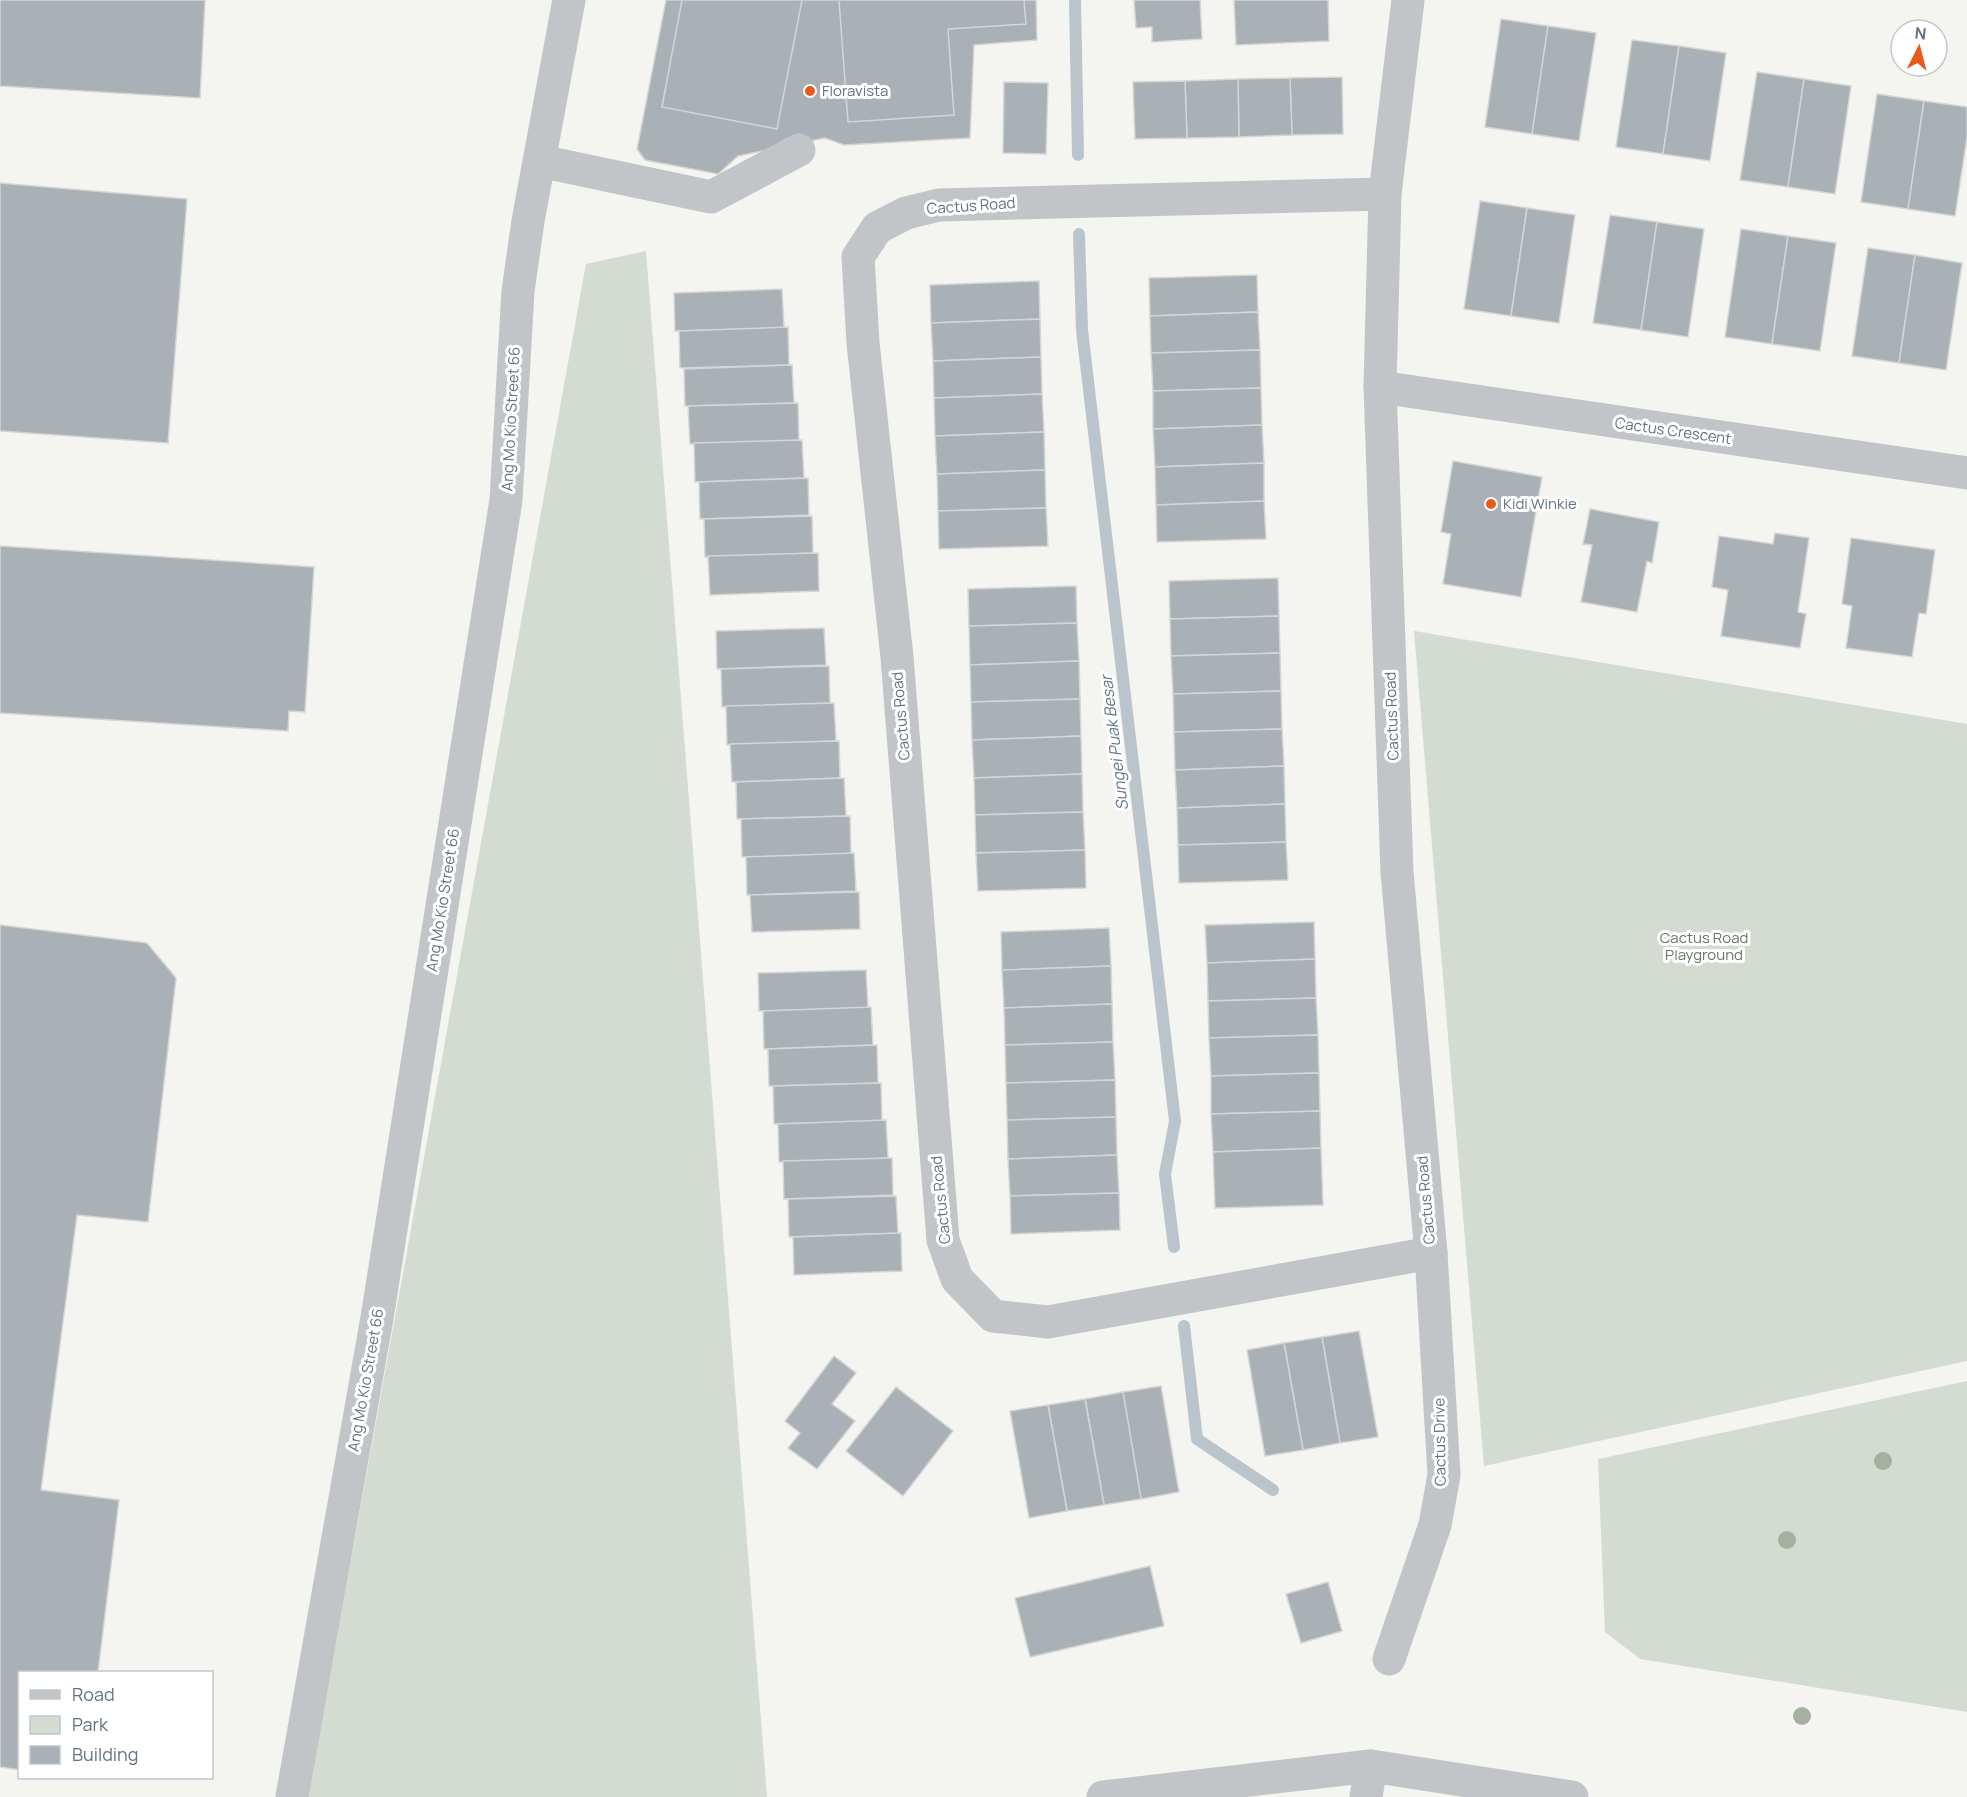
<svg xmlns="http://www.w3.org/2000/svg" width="1967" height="1797" viewBox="0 0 1967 1797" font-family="Manrope,sans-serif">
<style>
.green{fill:#d4dbd1}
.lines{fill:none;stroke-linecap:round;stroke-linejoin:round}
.stream{stroke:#bac5cb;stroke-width:12}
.building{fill:#a9b0b6;stroke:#d5d5d3;stroke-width:1.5}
.minor{stroke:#c1c5c8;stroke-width:33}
.tree{fill:#a5b0a1}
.poi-dot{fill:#ea581a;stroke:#fff;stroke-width:2}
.labels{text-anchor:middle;stroke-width:6;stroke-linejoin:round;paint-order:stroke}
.poi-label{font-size:15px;fill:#627282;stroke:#fff;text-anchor:start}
.street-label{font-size:15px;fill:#627282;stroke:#fff}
.park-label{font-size:15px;fill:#647961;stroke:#fff}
.water-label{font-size:16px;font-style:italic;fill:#627a87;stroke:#fff}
</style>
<rect width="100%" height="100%" fill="#f4f4f0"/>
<!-- green -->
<g class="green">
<path d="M 646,251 L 767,1797 L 308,1797 L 586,264 Z"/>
<path d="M 1414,631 L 1967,724 L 1967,1361 L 1484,1466 Z"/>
<path d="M 1967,1381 L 1967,1712 L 1640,1659 L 1605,1632 L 1598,1459 Z"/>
</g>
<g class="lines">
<!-- stream -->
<g class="stream">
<path d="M 1075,0 L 1078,155"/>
<path d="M 1079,234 L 1082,330 L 1175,1121 L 1165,1174 L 1174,1247"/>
<path d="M 1184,1326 L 1197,1439 L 1273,1490"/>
</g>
</g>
<!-- building -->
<g class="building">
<path d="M 0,0 L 205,0 L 200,98 L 0,86 Z"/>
<path d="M 666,0 L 1036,0 L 1037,40 L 974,45 L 970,138 L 844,145 L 825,138 L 738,156 L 718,174 L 645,160 L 637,149 Z"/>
<path d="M 682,0 L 802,0 L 777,129 L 662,107 Z"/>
<path d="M 839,0 L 1024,0 L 1026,24 L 948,29 L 954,115 L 848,122 Z"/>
<path d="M 1134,0 L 1200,0 L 1202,39 L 1152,42 L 1152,27 L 1136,28 Z"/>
<path d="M 1234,0 L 1328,0 L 1329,41 L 1236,45 Z"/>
<path d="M 1501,19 L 1548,26 L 1532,134 L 1485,127 Z"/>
<path d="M 1548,26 L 1596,33 L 1579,141 L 1532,134 Z"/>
<path d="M 1632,40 L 1679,46 L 1663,154 L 1616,147 Z"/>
<path d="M 1679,46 L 1726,53 L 1710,161 L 1663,154 Z"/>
<path d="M 1757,72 L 1804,79 L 1788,187 L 1740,180 Z"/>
<path d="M 1342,77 L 1343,134 L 1292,135 L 1290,78 Z"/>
<path d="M 1290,78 L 1292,135 L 1239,137 L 1238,79 Z"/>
<path d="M 1238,79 L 1239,137 L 1187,138 L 1185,81 Z"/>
<path d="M 1804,79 L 1851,86 L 1835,194 L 1788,187 Z"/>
<path d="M 1185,81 L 1187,138 L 1135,139 L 1133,82 Z"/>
<path d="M 1004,82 L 1048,83 L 1046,154 L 1003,153 Z"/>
<path d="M 1877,94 L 1924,101 L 1908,209 L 1861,202 Z"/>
<path d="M 1924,101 L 1967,107 L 1967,137 L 1955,216 L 1908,209 Z"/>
<path d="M 0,183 L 187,199 L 168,443 L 0,431 Z"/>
<path d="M 1480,201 L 1527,208 L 1511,316 L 1464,309 Z"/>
<path d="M 1527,208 L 1575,215 L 1559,323 L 1511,316 Z"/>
<path d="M 1610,215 L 1657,222 L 1641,330 L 1593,323 Z"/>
<path d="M 1657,222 L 1704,229 L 1688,337 L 1641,330 Z"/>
<path d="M 1741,229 L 1788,236 L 1772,344 L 1725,337 Z"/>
<path d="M 1788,236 L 1836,243 L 1820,351 L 1772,344 Z"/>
<path d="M 1868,248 L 1915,255 L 1899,363 L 1852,356 Z"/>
<path d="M 1915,255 L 1962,263 L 1946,370 L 1899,363 Z"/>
<path d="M 1257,275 L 1258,312 L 1150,316 L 1149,278 Z"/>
<path d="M 1039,281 L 1040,319 L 931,323 L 930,285 Z"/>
<path d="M 782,289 L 784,328 L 675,331 L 674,293 Z"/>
<path d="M 1258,312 L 1260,350 L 1151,353 L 1150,316 Z"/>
<path d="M 1040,319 L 1041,357 L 933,361 L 931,323 Z"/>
<path d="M 788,327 L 789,365 L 680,368 L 679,331 Z"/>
<path d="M 1260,350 L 1261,388 L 1153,391 L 1151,353 Z"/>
<path d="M 1041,357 L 1042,394 L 934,398 L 933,361 Z"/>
<path d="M 792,365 L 794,403 L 685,406 L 684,369 Z"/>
<path d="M 1261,388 L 1262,425 L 1153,429 L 1153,391 Z"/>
<path d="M 1042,394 L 1044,432 L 935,436 L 934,398 Z"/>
<path d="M 798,403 L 799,441 L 690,444 L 688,406 Z"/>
<path d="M 1262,425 L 1264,463 L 1155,467 L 1153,429 Z"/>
<path d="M 1044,432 L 1045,470 L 937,474 L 935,436 Z"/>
<path d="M 802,440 L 804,478 L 695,482 L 694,443 Z"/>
<path d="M 1453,461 L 1542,477 L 1521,597 L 1443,584 L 1451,534 L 1441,532 Z"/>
<path d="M 1264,463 L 1264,501 L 1156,505 L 1155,467 Z"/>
<path d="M 1045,470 L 1046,508 L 938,511 L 937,474 Z"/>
<path d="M 808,478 L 809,515 L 700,519 L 699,482 Z"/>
<path d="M 1264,501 L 1266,539 L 1157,542 L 1156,505 Z"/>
<path d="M 1046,508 L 1048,546 L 939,549 L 938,511 Z"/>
<path d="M 1590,509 L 1659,522 L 1652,563 L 1647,561 L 1637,612 L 1581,602 L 1592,545 L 1583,544 Z"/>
<path d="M 812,516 L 813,553 L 705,557 L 704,519 Z"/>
<path d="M 1775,533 L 1809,538 L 1798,612 L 1806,614 L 1800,648 L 1721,636 L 1728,590 L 1712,587 L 1719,536 L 1773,544 Z"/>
<path d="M 1851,538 L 1935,550 L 1926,614 L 1919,613 L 1912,657 L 1846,648 L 1852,606 L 1842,604 Z"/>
<path d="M 0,546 L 314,567 L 305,712 L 289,711 L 288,731 L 0,713 Z"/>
<path d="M 818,553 L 819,591 L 710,595 L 708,556 Z"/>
<path d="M 1278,578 L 1279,616 L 1170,619 L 1169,581 Z"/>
<path d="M 1076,586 L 1077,623 L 969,626 L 968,589 Z"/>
<path d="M 1279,616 L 1280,653 L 1171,656 L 1170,619 Z"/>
<path d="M 1077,623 L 1079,661 L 970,665 L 969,626 Z"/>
<path d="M 824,628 L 826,665 L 717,669 L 716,631 Z"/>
<path d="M 1280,653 L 1281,691 L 1173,694 L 1171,656 Z"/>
<path d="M 1079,661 L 1080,699 L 971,702 L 970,665 Z"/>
<path d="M 829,666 L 830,703 L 722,707 L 721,669 Z"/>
<path d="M 1281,691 L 1282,729 L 1174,732 L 1173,694 Z"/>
<path d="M 1080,699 L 1081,736 L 972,740 L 971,702 Z"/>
<path d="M 834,703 L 836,741 L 727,745 L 726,706 Z"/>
<path d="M 1282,729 L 1284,766 L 1175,770 L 1174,732 Z"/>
<path d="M 1081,736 L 1082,774 L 974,778 L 972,740 Z"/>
<path d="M 839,741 L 840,778 L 732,782 L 730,744 Z"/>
<path d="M 1284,766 L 1285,804 L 1177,808 L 1175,770 Z"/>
<path d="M 1082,774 L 1083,812 L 975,815 L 974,778 Z"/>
<path d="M 844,778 L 846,816 L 737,819 L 736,782 Z"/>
<path d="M 1285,804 L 1286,842 L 1178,845 L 1177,808 Z"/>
<path d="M 1083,812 L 1085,850 L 976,853 L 975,815 Z"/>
<path d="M 850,816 L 851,854 L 742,857 L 741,819 Z"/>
<path d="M 1286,842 L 1288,880 L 1179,883 L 1178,845 Z"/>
<path d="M 1085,850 L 1086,888 L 978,891 L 976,853 Z"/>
<path d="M 854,853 L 856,891 L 747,895 L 746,857 Z"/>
<path d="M 859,892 L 860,929 L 752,932 L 750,895 Z"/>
<path d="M 1314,922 L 1315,959 L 1207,963 L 1205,925 Z"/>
<path d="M 0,925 L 147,943 L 176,978 L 148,1222 L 77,1215 L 41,1490 L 119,1500 L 98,1672 L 20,1672 L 20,1770 L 0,1767 Z"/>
<path d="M 1109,928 L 1111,966 L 1002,970 L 1001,932 Z"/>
<path d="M 1315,959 L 1316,998 L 1208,1001 L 1207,963 Z"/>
<path d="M 1111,966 L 1112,1004 L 1004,1008 L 1002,970 Z"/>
<path d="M 866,970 L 868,1008 L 759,1011 L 758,973 Z"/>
<path d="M 1316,998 L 1318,1035 L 1209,1038 L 1208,1001 Z"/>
<path d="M 1112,1004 L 1113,1042 L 1005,1045 L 1004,1008 Z"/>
<path d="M 871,1007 L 873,1045 L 764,1049 L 763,1011 Z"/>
<path d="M 1318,1035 L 1319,1073 L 1211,1076 L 1209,1038 Z"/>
<path d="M 1113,1042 L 1115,1080 L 1006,1083 L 1005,1045 Z"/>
<path d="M 877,1045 L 878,1083 L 769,1086 L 768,1049 Z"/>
<path d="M 1319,1073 L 1320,1111 L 1211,1114 L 1211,1076 Z"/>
<path d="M 1115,1080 L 1116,1117 L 1007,1120 L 1006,1083 Z"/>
<path d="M 881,1083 L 882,1121 L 774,1124 L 773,1086 Z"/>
<path d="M 1320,1111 L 1321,1148 L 1213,1152 L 1211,1114 Z"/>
<path d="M 1116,1117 L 1117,1155 L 1008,1159 L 1007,1120 Z"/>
<path d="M 886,1120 L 888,1158 L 779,1162 L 778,1124 Z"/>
<path d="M 1321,1148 L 1323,1205 L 1215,1208 L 1213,1152 Z"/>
<path d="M 1117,1155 L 1119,1193 L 1010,1196 L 1008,1159 Z"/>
<path d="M 892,1158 L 893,1195 L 784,1199 L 783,1161 Z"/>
<path d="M 1119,1193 L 1120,1230 L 1011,1234 L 1010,1196 Z"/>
<path d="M 896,1196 L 898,1233 L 789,1237 L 788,1199 Z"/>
<path d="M 901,1233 L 902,1271 L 794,1275 L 793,1237 Z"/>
<path d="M 1359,1331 L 1378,1437 L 1340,1443 L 1322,1337 Z"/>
<path d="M 1322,1337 L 1340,1443 L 1303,1450 L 1284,1343 Z"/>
<path d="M 1284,1343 L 1303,1450 L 1265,1456 L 1247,1350 Z"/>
<path d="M 834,1356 L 856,1373 L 832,1404 L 855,1421 L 817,1469 L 788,1448 L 800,1433 L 785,1421 Z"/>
<path d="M 1161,1386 L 1179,1492 L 1141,1499 L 1123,1392 Z"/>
<path d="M 896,1387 L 953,1431 L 903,1496 L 846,1451 Z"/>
<path d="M 1123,1392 L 1141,1499 L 1104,1505 L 1085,1399 Z"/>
<path d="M 1085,1399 L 1104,1505 L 1067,1511 L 1048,1405 Z"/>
<path d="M 1048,1405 L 1067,1511 L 1029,1518 L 1010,1411 Z"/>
<path d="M 1150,1566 L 1164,1626 L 1030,1657 L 1015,1598 Z"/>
<path d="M 1328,1582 L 1342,1631 L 1301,1643 L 1286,1594 Z"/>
</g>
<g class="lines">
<!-- minor -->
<g class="minor">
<path d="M 540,161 L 711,197 L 799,150"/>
<path d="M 1385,194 L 939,205 L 906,213 L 877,228 L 858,257 L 863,343 L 897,657 L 943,1240 L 957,1279 L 993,1316 L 1048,1322 L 1431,1253"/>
<path d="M 1380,387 L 1967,473"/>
<path d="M 1389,1659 L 1435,1525 L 1444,1475 L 1431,1253 L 1397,872 L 1380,387 L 1385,194 L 1408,0"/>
<path d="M 292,1797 L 377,1318 L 506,500 L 518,291 L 528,221 L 569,0"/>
<path d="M 1103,1797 L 1371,1766 L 1572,1797"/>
<path d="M 1366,1797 L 1371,1766"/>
</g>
</g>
<!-- trees -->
<g class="tree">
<circle cx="1883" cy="1461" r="9"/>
<circle cx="1787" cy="1540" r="9"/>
<circle cx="1802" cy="1716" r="9"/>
</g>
<!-- markers -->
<g class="poi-dot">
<circle cx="810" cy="91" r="6"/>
<circle cx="1491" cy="504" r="6"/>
</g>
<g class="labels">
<!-- poi labels -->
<g class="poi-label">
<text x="822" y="96">Floravista</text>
<text x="1503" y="509">Kidi Winkie</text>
</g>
<!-- street labels -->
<g class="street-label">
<text transform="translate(971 206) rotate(-4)" y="5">Cactus Road</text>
<text transform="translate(511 419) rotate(-87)" y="5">Ang Mo Kio Street 66</text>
<text transform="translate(1673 431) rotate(8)" y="5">Cactus Crescent</text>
<text transform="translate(901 716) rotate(-95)" y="5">Cactus Road</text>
<text transform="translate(1392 716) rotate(-92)" y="5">Cactus Road</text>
<text transform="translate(443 900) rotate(-81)" y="5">Ang Mo Kio Street 66</text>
<text transform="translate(941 1200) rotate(-96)" y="5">Cactus Road</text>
<text transform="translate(1426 1200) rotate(-95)" y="5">Cactus Road</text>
<text transform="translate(366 1380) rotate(-80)" y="5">Ang Mo Kio Street 66</text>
<text transform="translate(1440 1442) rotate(-91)" y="5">Cactus Drive</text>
</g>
<!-- park labels -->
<g class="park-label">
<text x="1704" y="943">Cactus Road<tspan x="1704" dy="17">Playground</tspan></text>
</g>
<!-- water labels -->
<g class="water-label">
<text transform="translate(1114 743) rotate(-97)" y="6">Sungei Puak Besar</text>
</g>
</g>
<!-- legend -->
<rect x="18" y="1671" width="195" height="108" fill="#ffffff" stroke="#c0c7cd" stroke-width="1.5"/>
<rect x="30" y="1690" width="30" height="9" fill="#c1c5c8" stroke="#c0c7cd" stroke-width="1.5"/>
<text x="72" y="1701" font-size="18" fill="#627282">Road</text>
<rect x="30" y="1716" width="30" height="18" fill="#d4dbd1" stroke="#c0c7cd" stroke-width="1.5"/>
<text x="72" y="1731" font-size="18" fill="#627282">Park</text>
<rect x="30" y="1746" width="30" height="18" fill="#a9b0b6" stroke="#c0c7cd" stroke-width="1.5"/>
<text x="72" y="1761" font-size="18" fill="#627282">Building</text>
<!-- north arrow -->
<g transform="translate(1919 48) rotate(6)"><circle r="28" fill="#ffffff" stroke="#c0c7cd" stroke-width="1.5"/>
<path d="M0-4.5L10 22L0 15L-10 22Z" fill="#ea581a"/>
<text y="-9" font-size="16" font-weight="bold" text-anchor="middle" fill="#627282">N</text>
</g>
</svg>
